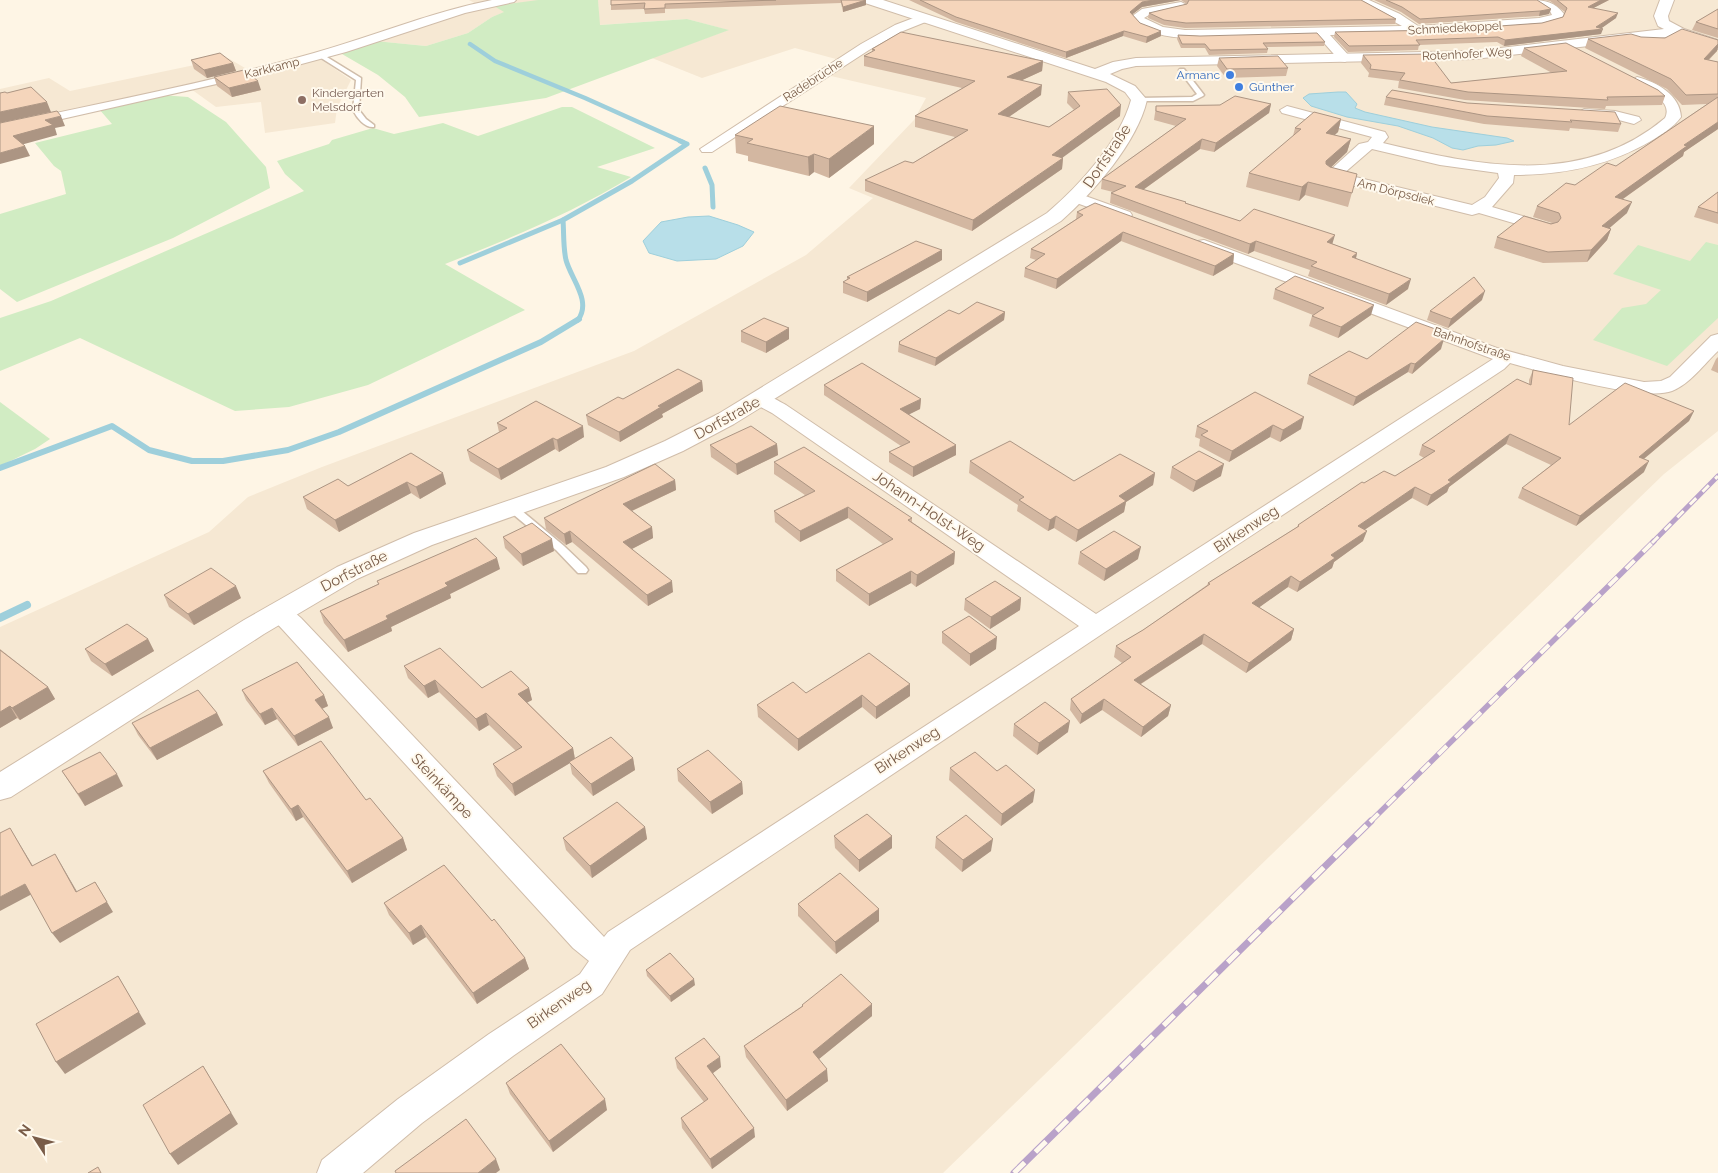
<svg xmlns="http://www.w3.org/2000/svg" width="1718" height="1173" viewBox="0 0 1718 1173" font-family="Raleway,sans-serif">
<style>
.residential{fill:#f6e8d3}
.green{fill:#d1ecc3}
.water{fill:#b8dfe9;stroke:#9ecfdb}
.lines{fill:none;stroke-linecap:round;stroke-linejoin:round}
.stream-far3{stroke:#9ecfdb;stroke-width:4.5}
.stream-far2{stroke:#9ecfdb;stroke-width:5}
.stream-far1{stroke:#9ecfdb;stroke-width:6}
.stream{stroke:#9ecfdb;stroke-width:8}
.service-casing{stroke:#d0bdaa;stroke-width:3}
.minor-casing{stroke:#d0bdaa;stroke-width:2}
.tertiary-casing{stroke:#d0bdaa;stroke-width:2}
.service{fill:#fff;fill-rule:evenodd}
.minor{fill:#fff;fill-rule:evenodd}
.tertiary{fill:#fff;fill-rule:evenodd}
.rail-far2-casing{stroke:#b9a2c9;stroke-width:5}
.rail-far1-casing{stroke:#b9a2c9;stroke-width:5.5}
.rail-casing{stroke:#b9a2c9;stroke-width:7}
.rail-far2{stroke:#fff9ed;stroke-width:3;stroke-dasharray:9;stroke-linecap:butt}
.rail-far1{stroke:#fff9ed;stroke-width:4;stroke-dasharray:12;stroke-linecap:butt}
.rail{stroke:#fff9ed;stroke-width:5;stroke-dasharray:15;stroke-linecap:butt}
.wall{fill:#d3b7a1}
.shaded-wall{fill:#ac9583}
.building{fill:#f5d5bb;stroke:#ac9583}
.shop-dot{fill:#3f7fe0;stroke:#fff9ed;stroke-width:2}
.education-dot{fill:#8d6e63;stroke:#fff9ed;stroke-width:2}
.labels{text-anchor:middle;stroke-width:4;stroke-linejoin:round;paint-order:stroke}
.far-street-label{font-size:12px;fill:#795c48;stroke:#fff9ed}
.far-shop-label{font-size:12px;fill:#366cbe;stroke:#fff9ed;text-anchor:end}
.far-education-label{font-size:12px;fill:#785e54;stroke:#fff9ed;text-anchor:start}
.street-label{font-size:15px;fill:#795c48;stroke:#fff9ed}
</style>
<rect width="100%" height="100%" fill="#fef5e5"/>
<!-- residential -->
<g class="residential">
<path d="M 469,0 L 548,0 L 495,6 L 505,12 L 492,17 L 468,33 L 426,46 L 375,41 L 478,5 Z"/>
<path d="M 598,0 L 1718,0 L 1718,431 L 1664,474 L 943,1173 L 0,1173 L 0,627 L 209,532 L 248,497 L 322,467 L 634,351 L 806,255 L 873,198 L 849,188 L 914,120 L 926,98 L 818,73 L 836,59 L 795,48 L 702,78 L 652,58 L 728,30 L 687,19 L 599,25 Z"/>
<path d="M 228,58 L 257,75 L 319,58 L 351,80 L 337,108 L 335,123 L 265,133 L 261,102 L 216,107 L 191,89 L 0,131 L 0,89 L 49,78 L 70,91 Z"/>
</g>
<!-- green -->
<g class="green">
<path d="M 538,0 L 598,0 L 600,25 L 687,19 L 729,30 L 546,98 L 419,117 L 405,97 L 378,75 L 342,54 L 375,41 L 426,46 L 468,33 L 492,17 L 504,12 L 494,6 Z"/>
<path d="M 161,95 L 188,97 L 226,122 L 266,167 L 270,188 L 173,238 L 17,302 L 0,289 L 0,214 L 66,194 L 61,171 L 54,166 L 35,143 L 112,124 L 99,109 Z"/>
<path d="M 562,107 L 572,107 L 655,148 L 597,167 L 631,177 C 572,213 509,239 445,264 L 525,310 L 368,385 L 289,407 L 235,411 L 80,338 L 0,371 L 0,318 L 51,301 L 304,191 L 285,174 L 277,161 L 329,144 L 332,140 L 373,128 L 394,134 L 443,123 L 478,136 Z"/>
<path d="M 1706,242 L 1718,245 L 1718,318 L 1667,366 L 1593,340 L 1622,308 L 1646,304 L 1661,290 L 1613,274 L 1638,245 L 1690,261 Z"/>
<path d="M 0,402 L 50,439 L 35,449 L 0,466 Z"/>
</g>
<!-- water -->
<g class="water">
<path d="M 1338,92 L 1346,92 L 1357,104 L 1355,108 L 1365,112 L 1432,127 L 1507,138 L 1514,141 L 1496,145 L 1478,146 L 1463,150 L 1452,148 L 1433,138 L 1398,126 L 1347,117 L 1311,106 L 1303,98 L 1309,94 Z"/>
<path d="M 709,216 L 738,225 L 754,232 L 743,246 L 716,259 L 677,261 L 649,253 L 643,241 L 661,222 L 688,217 Z"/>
</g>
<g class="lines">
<!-- stream-far3 -->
<path class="stream-far3" d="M 470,44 L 495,61 L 585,98 L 683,142"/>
<!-- stream-far2 -->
<g class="stream-far2">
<path d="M 705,168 L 712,185 L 713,207"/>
<path d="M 460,263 L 563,220"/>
<path d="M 578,320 C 592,301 571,279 566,260 C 563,247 564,233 563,220 L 632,181 L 687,144 L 680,141"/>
</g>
<!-- stream-far1 -->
<path class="stream-far1" d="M 0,468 L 112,426 L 149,450 L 192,461 L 223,461 L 288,450 L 339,432 L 541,342 L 579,319"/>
<!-- stream -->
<path class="stream" d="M 0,618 L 27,605"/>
<defs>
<g id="service">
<path d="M 318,54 L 322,54 L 361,78 L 359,110 L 366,119 L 374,125 L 374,127 C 365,128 357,118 353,110 L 356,80 L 318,56 Z"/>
<path d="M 1180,69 L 1184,69 L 1204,95 L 1203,96 L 1193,101 L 1137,101 L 1137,99 L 1139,98 L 1192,97 L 1197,94 L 1179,70 Z"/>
<path d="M 512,505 L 516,506 L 564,546 L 586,567 L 588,570 L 586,573 L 578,573 L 556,550 L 508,510 L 507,508 L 508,506 Z"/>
</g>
<g id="minor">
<path d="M 492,0 L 516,0 L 514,2 L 465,13 L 346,52 L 283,69 L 0,133 L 0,125 C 105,102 211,82 314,53 C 374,36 431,12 492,0 Z"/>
<path d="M 1354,0 L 1369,0 L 1400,14 L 1418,26 L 1539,18 L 1552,15 L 1550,11 L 1530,0 C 1545,0 1555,2 1564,14 L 1561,20 L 1540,26 L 1441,33 L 1330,35 L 1351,58 L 1345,62 L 1340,61 L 1317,35 C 1293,36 1269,36 1244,37 C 1212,37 1152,46 1131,17 L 1142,9 L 1181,2 L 1185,4 L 1187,6 L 1185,8 L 1149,15 L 1144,18 L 1163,27 L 1185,30 L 1402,26 Z"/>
<path d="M 924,14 L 930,18 L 928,21 L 903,31 L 869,50 L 712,152 L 702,152 L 700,149 L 861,44 L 895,25 Z"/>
<path d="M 1637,77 C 1657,82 1680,95 1681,117 C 1673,128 1662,134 1651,141 C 1608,166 1563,175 1514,175 L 1513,183 L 1492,207 L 1553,225 L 1555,228 L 1553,231 L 1547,233 L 1479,213 L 1472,215 L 1327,179 L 1324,176 L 1327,173 L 1359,144 L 1368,142 L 1372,137 L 1282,113 L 1280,110 L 1287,106 L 1385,132 L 1388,137 L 1383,143 C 1479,166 1582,188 1665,118 C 1674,100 1645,90 1632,84 L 1630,81 ZM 1372,149 L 1440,165 L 1498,173 L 1499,178 L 1485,197 L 1472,205 L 1343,174 Z"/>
<path d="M 1584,109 L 1615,111 L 1639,117 L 1641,120 L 1634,124 L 1615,119 L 1579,116 L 1577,113 Z"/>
<path d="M 1077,193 L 1130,212 L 1132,215 L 1130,218 L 1124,220 L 1071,201 L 1069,198 L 1071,195 Z"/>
<path d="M 1204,240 L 1497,348 L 1563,366 L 1644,382 L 1661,381 L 1670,377 L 1711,336 L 1718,334 L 1718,351 C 1704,364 1690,384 1672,391 C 1643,402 1542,372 1510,363 L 1504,369 L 1105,632 L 630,950 L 602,994 L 513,1056 L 422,1123 L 363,1173 L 317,1173 L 322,1160 L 398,1099 L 489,1034 L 580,974 L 589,961 L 573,948 L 283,630 L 266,612 L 269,606 C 284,602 290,609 301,618 L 604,937 L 608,932 L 1079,626 L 772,413 L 753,403 L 750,399 L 753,395 C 766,392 775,399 786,405 L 1096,614 L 1493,359 L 1198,249 L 1196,245 L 1198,241 Z"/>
</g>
<path id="tertiary" d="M 863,0 L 883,0 L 1095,69 L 1113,62 L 1136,58 L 1474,51 L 1664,29 L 1658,26 L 1654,16 L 1660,0 L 1674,0 L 1668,16 L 1669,21 L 1684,29 L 1718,40 L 1718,49 L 1678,36 L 1474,59 L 1136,66 L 1122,69 L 1110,74 L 1135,86 L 1147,100 C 1137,143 1093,193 1061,221 L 734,424 L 683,451 L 624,477 L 432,545 L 357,579 L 264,634 L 11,797 L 0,800 L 0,772 L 244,620 L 337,567 L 414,533 L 606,467 L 665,441 L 718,414 L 1047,213 C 1079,186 1120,141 1131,100 L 1125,92 L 1106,82 L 865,3 Z"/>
</defs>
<!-- service casing -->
<use href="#service" class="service-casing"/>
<!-- minor casing -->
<use href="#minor" class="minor-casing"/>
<!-- tertiary casing -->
<use href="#tertiary" class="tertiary-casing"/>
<!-- service -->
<use href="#service" class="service"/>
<!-- minor -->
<use href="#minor" class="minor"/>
<!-- tertiary -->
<use href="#tertiary" class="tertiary"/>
<defs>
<path id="rail-far2" d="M 1652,543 L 1718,476"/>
<path id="rail-far1" d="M 1370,822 L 1654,541"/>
<path id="rail" d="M 1014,1173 L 1371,821"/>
</defs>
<!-- rail-far2 casing -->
<use href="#rail-far2" class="rail-far2-casing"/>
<!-- rail-far1 casing -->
<use href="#rail-far1" class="rail-far1-casing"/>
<!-- rail casing -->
<use href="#rail" class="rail-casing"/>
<!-- rail-far2 -->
<use href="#rail-far2" class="rail-far2"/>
<!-- rail-far1 -->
<use href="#rail-far1" class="rail-far1"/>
<!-- rail -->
<use href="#rail" class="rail"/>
</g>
<!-- wall -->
<g class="wall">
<path d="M 611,0 L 866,0 L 866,5 L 843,12 L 841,3 L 665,9 L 665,13 L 645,14 L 644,9 L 611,10 Z"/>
<path d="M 909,0 L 1361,0 L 1396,19 L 1395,24 L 1185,28 L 1164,25 L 1148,18 L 1149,13 L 1187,4 L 1181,0 L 1142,7 L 1132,14 L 1140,23 L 1161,36 L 1146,43 L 1123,36 L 1066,58 L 956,22 Z"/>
<path d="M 1374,0 L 1537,0 L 1551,9 L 1549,14 L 1539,16 L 1419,24 L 1401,12 Z"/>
<path d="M 1544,0 L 1609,0 L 1593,8 L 1616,18 L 1601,28 L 1601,34 L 1504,46 L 1497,42 L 1419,45 L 1418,50 L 1348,52 L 1334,37 L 1335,32 L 1443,30 L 1542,23 L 1563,17 L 1565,12 L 1550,1 Z"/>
<path d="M 1718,9 L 1718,38 L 1692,30 L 1696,22 Z"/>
<path d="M 1178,35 L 1325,42 L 1324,46 L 1266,47 L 1268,49 L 1267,53 L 1209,55 L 1205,48 L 1181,48 L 1177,39 Z"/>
<path d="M 1588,39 L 1717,51 L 1709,60 L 1718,62 L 1718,129 L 1684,152 L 1683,156 L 1623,199 L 1627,213 L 1609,228 L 1611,229 L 1607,240 L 1587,262 L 1543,263 L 1494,248 L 1497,237 L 1552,223 L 1533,217 L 1537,206 L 1575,185 L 1616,166 L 1707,104 L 1682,105 L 1667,89 L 1585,48 Z"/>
<path d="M 1524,48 L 1665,96 L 1662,105 L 1606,106 L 1605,109 L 1465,100 L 1398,88 L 1399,81 L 1368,77 L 1369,73 L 1361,63 L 1363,55 L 1451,83 L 1552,73 L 1521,56 Z"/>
<path d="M 872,49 L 1043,61 L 1042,71 L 1022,80 L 1041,95 L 1008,117 L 1049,127 L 1074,110 L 1067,103 L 1068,92 L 1120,116 L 1062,157 L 1063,158 L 1062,169 L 972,231 L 865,191 L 865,180 L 913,163 L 955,137 L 915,127 L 915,116 L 962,88 L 864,66 L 864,56 L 872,52 Z"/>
<path d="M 1219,58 L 1288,68 L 1286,76 L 1226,78 L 1217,66 Z"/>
<path d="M 191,60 L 233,63 L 236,71 L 207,78 L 194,69 Z"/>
<path d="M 214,77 L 261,90 L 232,97 L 217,86 Z"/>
<path d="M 1386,97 L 1467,103 L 1621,124 L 1618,132 L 1570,128 L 1569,131 L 1484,124 L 1384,105 Z"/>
<path d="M 1271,104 L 1269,113 L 1214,152 L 1200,149 L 1143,190 L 1186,202 L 1186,203 L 1240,221 L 1333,244 L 1357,253 L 1356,258 L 1408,289 L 1386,305 L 1308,276 L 1310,270 L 1254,251 L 1248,254 L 1110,203 L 1111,193 L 1113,192 L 1101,189 L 1102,179 L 1176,126 L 1154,120 L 1156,106 Z"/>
<path d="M 1341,119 L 1338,132 L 1334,135 L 1351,139 L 1347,152 L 1330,168 L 1357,174 L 1348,207 L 1305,195 L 1299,201 L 1246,187 L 1249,173 L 1293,136 L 1295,128 Z"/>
<path d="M 735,135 L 874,144 L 829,178 L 814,172 L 809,176 L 748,161 L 748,156 L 736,153 Z"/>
<path d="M 1718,192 L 1718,224 L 1694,217 L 1698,207 Z"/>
<path d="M 1077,212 L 1234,254 L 1233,264 L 1213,276 L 1121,241 L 1056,289 L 1024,277 L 1025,268 L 1036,260 L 1030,258 L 1031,249 L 1076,219 Z"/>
<path d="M 942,260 L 867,302 L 843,293 L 843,282 L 847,280 L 847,277 Z"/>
<path d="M 1275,289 L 1371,315 L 1338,338 L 1309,326 L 1312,316 L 1313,315 L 1273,299 Z"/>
<path d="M 1482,300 L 1448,328 L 1427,320 L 1430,311 Z"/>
<path d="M 1005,312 L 1004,320 L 935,366 L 898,352 L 899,342 L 959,314 Z"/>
<path d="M 741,331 L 789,339 L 766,353 L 741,342 Z"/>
<path d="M 1436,336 L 1441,349 L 1412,374 L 1408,372 L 1353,406 L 1307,384 L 1309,375 L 1367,359 Z"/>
<path d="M 1718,357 L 1718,373 L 1711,370 L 1716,359 Z"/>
<path d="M 1533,370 L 1569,425 L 1694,411 L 1689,421 L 1644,459 L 1644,472 L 1576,526 L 1518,498 L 1522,488 L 1551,465 L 1506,444 L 1449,487 L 1447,492 L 1427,506 L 1412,498 L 1364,530 L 1363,541 L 1334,562 L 1332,568 L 1297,592 L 1288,587 L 1259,607 L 1294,629 L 1291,640 L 1246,673 L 1202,644 L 1141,684 L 1171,705 L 1168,716 L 1141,737 L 1102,710 L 1080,724 L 1070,710 L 1071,699 L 1122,663 L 1114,657 L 1116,646 L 1143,630 L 1207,585 L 1208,583 L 1297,527 L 1298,525 L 1364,483 L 1395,476 L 1424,458 L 1419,455 L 1422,445 L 1529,384 L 1529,380 Z"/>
<path d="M 702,381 L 703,391 L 662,414 L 663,417 L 620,442 L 588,425 L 586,415 L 623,399 Z"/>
<path d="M 824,385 L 921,399 L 920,409 L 909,414 L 956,445 L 956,455 L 913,477 L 889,462 L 889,452 L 901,446 L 824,395 Z"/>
<path d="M 1255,392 L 1301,429 L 1280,442 L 1270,437 L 1229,462 L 1199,446 L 1200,439 L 1195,437 L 1197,426 Z"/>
<path d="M 497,423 L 584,437 L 559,452 L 555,449 L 501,480 L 470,461 L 467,450 L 499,432 Z"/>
<path d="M 777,444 L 778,455 L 737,475 L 711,457 L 710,445 Z"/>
<path d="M 411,453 L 446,484 L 420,499 L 411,493 L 339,532 L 307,509 L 303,497 L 348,486 Z"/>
<path d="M 970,461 L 1074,481 L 1155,473 L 1153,485 L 1126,502 L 1124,512 L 1076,542 L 1054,528 L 1048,531 L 1017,511 L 1018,505 L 969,473 Z"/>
<path d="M 774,462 L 912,518 L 912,522 L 955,552 L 954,564 L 916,587 L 911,583 L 869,606 L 836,581 L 836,570 L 883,544 L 848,518 L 800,542 L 775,522 L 774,511 L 805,495 L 774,474 Z"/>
<path d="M 1172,467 L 1221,476 L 1193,492 L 1170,478 Z"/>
<path d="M 675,480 L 676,490 L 632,511 L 652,527 L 653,538 L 632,549 L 673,592 L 648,606 L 572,542 L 566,545 L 546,529 L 544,518 Z"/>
<path d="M 503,537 L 554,551 L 523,566 L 505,548 Z"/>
<path d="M 1080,552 L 1138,559 L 1104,581 L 1078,564 Z"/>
<path d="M 500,569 L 450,594 L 451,598 L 391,627 L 392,631 L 348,652 L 324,623 L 320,611 L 378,584 L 377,581 Z"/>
<path d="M 164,595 L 241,598 L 194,625 L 169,607 Z"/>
<path d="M 1021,598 L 1020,610 L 990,629 L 964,610 L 965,599 Z"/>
<path d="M 942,632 L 996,649 L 970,666 L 942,643 Z"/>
<path d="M 148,639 L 154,651 L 112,676 L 91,661 L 85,649 Z"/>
<path d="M 0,649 L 48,687 L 55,699 L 20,720 L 17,718 L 0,728 Z"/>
<path d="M 404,666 L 482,688 L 529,688 L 532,700 L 527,702 L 573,748 L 575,759 L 633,758 L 635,770 L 593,796 L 572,774 L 570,763 L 515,796 L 497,776 L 493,764 L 516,751 L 489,725 L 479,731 L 439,692 L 428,698 L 408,678 Z"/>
<path d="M 242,690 L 324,695 L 328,706 L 322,709 L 333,728 L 298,746 L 277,719 L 265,725 L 246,700 Z"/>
<path d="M 806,693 L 910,696 L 876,719 L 862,707 L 798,751 L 758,717 L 757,705 Z"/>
<path d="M 217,713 L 223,725 L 157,760 L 138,735 L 132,723 Z"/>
<path d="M 1014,724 L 1068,732 L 1037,755 L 1013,736 Z"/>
<path d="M 950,768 L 997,771 L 1033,802 L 1001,826 L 949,780 Z"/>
<path d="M 677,769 L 742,782 L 743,794 L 712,814 L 678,781 Z"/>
<path d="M 62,771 L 123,786 L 85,806 Z"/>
<path d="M 263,771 L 366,800 L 403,838 L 407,850 L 352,883 L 303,817 L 296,821 L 269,783 Z"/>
<path d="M 645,827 L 647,839 L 592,878 L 566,850 L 563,838 Z"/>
<path d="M 834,836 L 892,836 L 892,848 L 859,872 L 835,848 Z"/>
<path d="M 936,837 L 991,851 L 962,872 L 935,848 Z"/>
<path d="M 384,903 L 525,958 L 529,969 L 477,1004 L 426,937 L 413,945 L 389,915 Z"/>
<path d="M 798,904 L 879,909 L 879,921 L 836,954 L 798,916 Z"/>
<path d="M 646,970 L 695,985 L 671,1002 L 647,976 Z"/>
<path d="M 802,1005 L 872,1016 L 819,1059 L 828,1081 L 787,1111 L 746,1057 L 744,1046 L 802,1006 Z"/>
<path d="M 675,1058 L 721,1067 L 713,1073 L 755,1137 L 712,1169 L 682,1128 L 681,1118 L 704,1102 L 677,1068 Z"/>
<path d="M 506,1083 L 607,1110 L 553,1152 L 510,1094 Z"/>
</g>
<!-- shaded-wall -->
<g class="shaded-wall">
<path d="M 866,0 L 866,5 L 843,12 L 843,7 Z"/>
<path d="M 1154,0 L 1181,0 L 1142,7 L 1129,17 L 1130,12 L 1142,2 Z"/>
<path d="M 1601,0 L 1609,0 L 1586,12 L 1588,7 Z"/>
<path d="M 1551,9 L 1549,14 L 1539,16 L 1540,11 Z"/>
<path d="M 1618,13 L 1616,18 L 1599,30 L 1603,29 L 1601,34 L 1504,46 L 1505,40 L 1596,27 Z"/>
<path d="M 1124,31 L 1123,36 L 1066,58 L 1066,52 Z"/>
<path d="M 1161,31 L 1161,36 L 1146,43 L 1147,37 Z"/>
<path d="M 1718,44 L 1718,48 L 1717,51 L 1700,68 L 1704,59 Z"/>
<path d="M 1043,61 L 1042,71 L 1007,87 L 1007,77 Z"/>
<path d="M 233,63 L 236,71 L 207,78 L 204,70 Z"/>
<path d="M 258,81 L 261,90 L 232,97 L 229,88 Z"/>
<path d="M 1042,85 L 1041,95 L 997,125 L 998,114 Z"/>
<path d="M 47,102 L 51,112 L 0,123 L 0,112 Z"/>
<path d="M 1271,104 L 1269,113 L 1214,152 L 1216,143 Z"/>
<path d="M 1121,105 L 1120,116 L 1051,166 L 1052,155 Z"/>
<path d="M 61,116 L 65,126 L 55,128 L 57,135 L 17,146 L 13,136 L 45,120 Z"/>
<path d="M 1341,119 L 1338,132 L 1323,146 L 1326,133 Z"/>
<path d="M 1718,122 L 1718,129 L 1684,152 L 1683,156 L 1610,208 L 1615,197 L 1684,145 Z"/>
<path d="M 874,126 L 874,144 L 829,178 L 829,159 Z"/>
<path d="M 1202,139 L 1200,149 L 1133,197 L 1135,187 Z"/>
<path d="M 1351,139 L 1347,152 L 1323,175 L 1326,161 Z"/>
<path d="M 25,146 L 30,156 L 0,164 L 0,153 Z"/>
<path d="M 814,154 L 814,172 L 809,176 L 808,157 Z"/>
<path d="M 1063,158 L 1062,169 L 972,231 L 973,220 Z"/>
<path d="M 1308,182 L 1305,195 L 1299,201 L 1302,187 Z"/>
<path d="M 1632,202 L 1627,213 L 1598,238 L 1602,226 Z"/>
<path d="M 1611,229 L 1607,240 L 1587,262 L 1591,250 Z"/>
<path d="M 1123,232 L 1121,241 L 1056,289 L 1057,279 Z"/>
<path d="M 1335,235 L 1332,245 L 1327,242 Z"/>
<path d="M 1256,241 L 1254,251 L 1248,254 L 1250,244 Z"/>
<path d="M 942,250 L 942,260 L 867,302 L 867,292 Z"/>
<path d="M 1357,253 L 1355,263 L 1352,257 Z"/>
<path d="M 1234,254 L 1233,264 L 1213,276 L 1215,266 Z"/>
<path d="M 1411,279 L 1408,289 L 1386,305 L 1389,294 Z"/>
<path d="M 1485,291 L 1482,300 L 1448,328 L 1451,319 Z"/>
<path d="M 1374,305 L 1371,315 L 1338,338 L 1341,327 Z"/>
<path d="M 1005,312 L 1004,320 L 935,366 L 936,358 Z"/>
<path d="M 789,328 L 789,339 L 766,353 L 766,342 Z"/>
<path d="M 1438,330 L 1435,339 L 1432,335 Z"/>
<path d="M 1444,339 L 1441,349 L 1412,374 L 1415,364 Z"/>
<path d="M 1411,363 L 1408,372 L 1353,406 L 1356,397 Z"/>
<path d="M 702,381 L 703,391 L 662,414 L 663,417 L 620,442 L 619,432 L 658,406 Z"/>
<path d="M 921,399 L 920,409 L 900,419 L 900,409 Z"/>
<path d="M 1694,411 L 1689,421 L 1634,467 L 1639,457 Z"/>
<path d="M 1304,417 L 1301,429 L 1280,442 L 1283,430 Z"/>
<path d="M 1273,425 L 1270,437 L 1229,462 L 1232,451 Z"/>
<path d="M 583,426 L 584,437 L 559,452 L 557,440 Z"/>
<path d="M 1510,434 L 1506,444 L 1449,487 L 1447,492 L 1427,506 L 1431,495 L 1448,480 Z"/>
<path d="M 553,438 L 555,449 L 501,480 L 498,469 Z"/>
<path d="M 777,444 L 778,455 L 737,475 L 736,464 Z"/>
<path d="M 956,445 L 956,455 L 913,477 L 913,467 Z"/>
<path d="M 1649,461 L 1644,472 L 1576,526 L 1580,516 Z"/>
<path d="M 1224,464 L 1221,476 L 1193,492 L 1196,481 Z"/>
<path d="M 443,473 L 446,484 L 420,499 L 416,487 Z"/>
<path d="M 1155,473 L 1153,485 L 1126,502 L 1124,512 L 1076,542 L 1078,530 L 1119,496 Z"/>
<path d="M 675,480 L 676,490 L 625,514 L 623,504 Z"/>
<path d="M 407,482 L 411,493 L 339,532 L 335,520 Z"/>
<path d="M 1415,487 L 1412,498 L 1354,537 L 1358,526 Z"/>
<path d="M 848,507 L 848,518 L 800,542 L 800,531 Z"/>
<path d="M 1056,516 L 1054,528 L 1048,531 L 1050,520 Z"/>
<path d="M 652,527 L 653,538 L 624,553 L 623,542 Z"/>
<path d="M 570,531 L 572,542 L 566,545 L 564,534 Z"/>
<path d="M 1367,531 L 1363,541 L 1334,562 L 1332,568 L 1297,592 L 1300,582 L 1331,555 Z"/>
<path d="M 552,539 L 554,551 L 523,566 L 521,554 Z"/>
<path d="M 1141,547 L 1138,559 L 1104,581 L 1106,569 Z"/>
<path d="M 955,552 L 954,564 L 916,587 L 917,575 Z"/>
<path d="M 497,558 L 500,569 L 450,594 L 451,598 L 391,627 L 392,631 L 348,652 L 344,640 L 445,583 Z"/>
<path d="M 911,571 L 911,583 L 869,606 L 869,594 Z"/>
<path d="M 1291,576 L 1288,587 L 1250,614 L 1252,603 Z"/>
<path d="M 672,581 L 673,592 L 648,606 L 647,595 Z"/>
<path d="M 236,586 L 241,598 L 194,625 L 188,614 Z"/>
<path d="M 1021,598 L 1020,610 L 990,629 L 991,617 Z"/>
<path d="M 1294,629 L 1291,640 L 1246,673 L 1249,663 Z"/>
<path d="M 1204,634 L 1202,644 L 1131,690 L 1134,680 Z"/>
<path d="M 997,637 L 996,649 L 970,666 L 970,654 Z"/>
<path d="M 148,639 L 154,651 L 112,676 L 105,664 Z"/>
<path d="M 435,680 L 439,692 L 428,698 L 424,686 Z"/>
<path d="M 910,684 L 910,696 L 876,719 L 876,707 Z"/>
<path d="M 48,687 L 55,699 L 20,720 L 12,708 Z"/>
<path d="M 529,688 L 532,700 L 521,706 L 518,694 Z"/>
<path d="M 324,695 L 328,706 L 319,710 L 315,700 Z"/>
<path d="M 862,695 L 862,707 L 798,751 L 798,739 Z"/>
<path d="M 1104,699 L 1102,710 L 1080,724 L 1082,714 Z"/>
<path d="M 1171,705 L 1168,716 L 1141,737 L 1143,727 Z"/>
<path d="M 10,706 L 17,718 L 0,728 L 0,712 Z"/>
<path d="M 272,708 L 277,719 L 265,725 L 260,714 Z"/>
<path d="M 217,713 L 223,725 L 157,760 L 150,748 Z"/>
<path d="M 486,713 L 489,725 L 479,731 L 476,719 Z"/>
<path d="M 329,717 L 333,728 L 298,746 L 294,736 Z"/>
<path d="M 1070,721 L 1068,732 L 1037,755 L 1039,743 Z"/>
<path d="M 573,748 L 575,760 L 515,796 L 512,784 Z"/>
<path d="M 633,758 L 635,770 L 593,796 L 591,784 Z"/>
<path d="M 117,774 L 123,786 L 85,806 L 78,794 Z"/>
<path d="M 742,782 L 743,794 L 712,814 L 710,802 Z"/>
<path d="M 1035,790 L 1033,802 L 1001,826 L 1002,814 Z"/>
<path d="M 298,805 L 303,817 L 296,821 L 291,809 Z"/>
<path d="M 645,827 L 647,839 L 592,878 L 590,866 Z"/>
<path d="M 10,828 L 16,838 L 39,876 L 32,866 Z"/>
<path d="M 892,836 L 892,848 L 859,872 L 859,860 Z"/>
<path d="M 403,838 L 407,850 L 352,883 L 347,871 Z"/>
<path d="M 993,839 L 991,851 L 962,872 L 963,860 Z"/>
<path d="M 55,854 L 61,864 L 83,902 L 76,892 Z"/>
<path d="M 95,882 L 113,912 L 60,943 L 52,933 Z"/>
<path d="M 25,884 L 32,894 L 0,911 L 0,897 Z"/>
<path d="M 879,909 L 879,921 L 836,954 L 835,942 Z"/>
<path d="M 421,925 L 426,937 L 413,945 L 409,933 Z"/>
<path d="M 525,958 L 529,969 L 477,1004 L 473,993 Z"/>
<path d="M 118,976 L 146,1024 L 65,1074 L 56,1062 Z"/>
<path d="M 694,979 L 695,985 L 671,1002 L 670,996 Z"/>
<path d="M 872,1004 L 872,1016 L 814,1063 L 813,1052 Z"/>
<path d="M 720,1057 L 721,1067 L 709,1076 L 707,1066 Z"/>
<path d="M 203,1066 L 238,1124 L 178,1165 L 170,1154 Z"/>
<path d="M 827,1069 L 828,1081 L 787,1111 L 786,1100 Z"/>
<path d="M 605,1099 L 607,1110 L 553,1152 L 549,1141 Z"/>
<path d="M 754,1128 L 755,1137 L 712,1169 L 710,1159 Z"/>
<path d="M 496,1159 L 500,1170 L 496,1173 L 478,1173 Z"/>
</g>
<!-- building -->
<g class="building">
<path d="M 611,0 L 776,0 L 665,4 L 665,8 L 644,9 L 645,3 L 611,5 Z"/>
<path d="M 841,0 L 866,0 L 843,7 Z"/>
<path d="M 920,0 L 1154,0 L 1142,2 L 1130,12 L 1140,23 L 1161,31 L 1147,37 L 1124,31 L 1066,52 L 956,17 Z"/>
<path d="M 1189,0 L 1361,0 L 1396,19 L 1186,23 L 1164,20 L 1149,13 L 1187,4 Z"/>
<path d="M 1386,0 L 1537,0 L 1551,9 L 1540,11 L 1420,19 L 1402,7 Z"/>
<path d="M 1557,0 L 1601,0 L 1588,7 L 1618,13 L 1596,27 L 1603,29 L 1505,40 L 1498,37 L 1416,40 L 1420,45 L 1349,46 L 1335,32 L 1443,30 L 1542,23 L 1563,17 L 1567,8 Z"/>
<path d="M 1718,9 L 1718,29 L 1696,22 Z"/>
<path d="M 1682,29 L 1718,40 L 1718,44 L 1704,59 L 1718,62 L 1718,94 L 1686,95 L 1671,79 L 1588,39 L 1631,34 L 1641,37 L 1665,38 Z"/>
<path d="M 901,32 L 1043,61 L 1007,77 L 1042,85 L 998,114 L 1049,127 L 1080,106 L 1068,92 L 1107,89 L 1121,105 L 1052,155 L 1063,158 L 973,220 L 865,180 L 905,161 L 913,163 L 968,130 L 915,116 L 975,81 L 864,56 L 875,50 L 872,49 Z"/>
<path d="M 1317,33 L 1325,42 L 1263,43 L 1268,49 L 1210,50 L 1205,44 L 1182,44 L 1178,35 L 1200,36 Z"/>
<path d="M 1566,43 L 1658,90 L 1665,96 L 1607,97 L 1608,100 L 1468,92 L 1400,80 L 1405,73 L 1370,69 L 1371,65 L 1363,55 L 1429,54 L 1451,83 L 1567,71 L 1524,48 Z"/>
<path d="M 220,53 L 233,63 L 204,70 L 191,60 Z"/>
<path d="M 1278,56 L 1288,68 L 1227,69 L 1219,58 Z"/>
<path d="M 244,70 L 258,81 L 229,88 L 214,77 Z"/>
<path d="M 31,87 L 47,102 L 0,112 L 0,93 L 5,92 L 7,93 Z"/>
<path d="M 1392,90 L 1467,103 L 1615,112 L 1621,124 L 1570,120 L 1572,122 L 1487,116 L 1386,97 Z"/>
<path d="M 1235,96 L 1271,104 L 1216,143 L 1202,139 L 1135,187 L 1186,202 L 1185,203 L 1240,221 L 1254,209 L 1335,235 L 1327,242 L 1357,253 L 1352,257 L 1411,279 L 1389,294 L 1311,266 L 1317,262 L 1256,241 L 1250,244 L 1111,193 L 1126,186 L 1102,179 L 1186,119 L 1156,111 L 1156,106 L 1220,105 Z"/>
<path d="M 1718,97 L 1718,122 L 1684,145 L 1687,146 L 1615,197 L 1632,202 L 1602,226 L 1611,229 L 1591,250 L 1548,252 L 1497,237 L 1524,216 L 1551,224 L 1558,222 L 1561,218 L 1559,213 L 1537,206 L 1566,183 L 1575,185 L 1607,163 L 1616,166 Z"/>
<path d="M 780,106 L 874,126 L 829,159 L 814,154 L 808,157 L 747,143 L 753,139 L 735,135 Z"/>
<path d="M 57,111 L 61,116 L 45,120 L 53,125 L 13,136 L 25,146 L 0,153 L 0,123 Z"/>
<path d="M 1314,112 L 1341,119 L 1326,133 L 1351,139 L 1326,161 L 1326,164 L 1330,167 L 1357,174 L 1352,193 L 1308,182 L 1302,187 L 1249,173 L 1301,129 L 1295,128 Z"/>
<path d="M 1718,192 L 1718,213 L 1698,207 Z"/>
<path d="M 1095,203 L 1234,254 L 1215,266 L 1123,232 L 1057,279 L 1025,268 L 1045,254 L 1031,249 L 1083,215 L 1077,212 Z"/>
<path d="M 916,241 L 942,250 L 867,292 L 843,282 L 850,278 L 847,277 Z"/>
<path d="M 1295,276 L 1374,305 L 1341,327 L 1312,316 L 1324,308 L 1275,289 Z"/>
<path d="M 1474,277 L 1485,291 L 1451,319 L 1430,311 Z"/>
<path d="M 977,302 L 1005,312 L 936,358 L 899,344 L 900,343 L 899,342 L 949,310 L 959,314 Z"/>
<path d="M 764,318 L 789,328 L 766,342 L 741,331 Z"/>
<path d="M 1416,322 L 1438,330 L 1432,335 L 1444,339 L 1415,364 L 1411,363 L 1356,397 L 1309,375 L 1349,351 L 1367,359 Z"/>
<path d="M 862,363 L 921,399 L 900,409 L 956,445 L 913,467 L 889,452 L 910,442 L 824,385 Z"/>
<path d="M 678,369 L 702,381 L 658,406 L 661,407 L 619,432 L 586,415 L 618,397 L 623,399 Z"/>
<path d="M 1533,370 L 1573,378 L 1569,425 L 1625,383 L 1694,411 L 1639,457 L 1649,461 L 1580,516 L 1522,488 L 1561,458 L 1510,434 L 1448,480 L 1451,482 L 1431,495 L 1415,487 L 1358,526 L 1367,531 L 1331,555 L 1335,558 L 1300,582 L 1291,576 L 1252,603 L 1294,629 L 1249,663 L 1204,634 L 1134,680 L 1171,705 L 1143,727 L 1104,699 L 1082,714 L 1071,699 L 1131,657 L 1116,646 L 1143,630 L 1210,584 L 1208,583 L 1299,526 L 1298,525 L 1362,482 L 1364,483 L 1384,471 L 1395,476 L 1435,451 L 1422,445 L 1517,379 L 1531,385 Z"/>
<path d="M 1255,392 L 1304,417 L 1283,430 L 1273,425 L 1232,451 L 1201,435 L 1208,431 L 1197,426 Z"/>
<path d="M 536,401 L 583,426 L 557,440 L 553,438 L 498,469 L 467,450 L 507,428 L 497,423 Z"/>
<path d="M 751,426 L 777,444 L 736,464 L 710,445 Z"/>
<path d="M 1010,441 L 1074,481 L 1120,454 L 1155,473 L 1119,496 L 1126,501 L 1078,530 L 1056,516 L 1050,520 L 1019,500 L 1024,497 L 970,461 Z"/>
<path d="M 804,447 L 912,518 L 908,520 L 955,552 L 917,575 L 911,571 L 869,594 L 836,570 L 893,539 L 848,507 L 800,531 L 774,511 L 815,491 L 774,462 Z"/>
<path d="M 1199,451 L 1224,464 L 1196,481 L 1172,467 Z"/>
<path d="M 411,453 L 443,473 L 416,487 L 407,482 L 335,520 L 303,497 L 338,479 L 348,486 Z"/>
<path d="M 655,464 L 675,480 L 623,504 L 652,527 L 623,542 L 672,581 L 647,595 L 570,531 L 564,534 L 544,518 Z"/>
<path d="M 532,523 L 552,539 L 521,554 L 503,537 Z"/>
<path d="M 1114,531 L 1141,547 L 1106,569 L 1080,552 Z"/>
<path d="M 476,538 L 497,558 L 445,583 L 448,586 L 386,616 L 388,619 L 344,640 L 320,611 L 379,584 L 377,581 Z"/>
<path d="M 211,568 L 236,586 L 188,614 L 164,595 Z"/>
<path d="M 995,581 L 1021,598 L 991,617 L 965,599 Z"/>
<path d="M 969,616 L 997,637 L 970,654 L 942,632 Z"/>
<path d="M 127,624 L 148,639 L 105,664 L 85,649 Z"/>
<path d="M 440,648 L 482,688 L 511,671 L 529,688 L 518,694 L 573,748 L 512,784 L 493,764 L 522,747 L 486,713 L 476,719 L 435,680 L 424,686 L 404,666 Z"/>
<path d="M 0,650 L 48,687 L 12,708 L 10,706 L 0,712 Z"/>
<path d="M 869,653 L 910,684 L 876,707 L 862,695 L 798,739 L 757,705 L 793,682 L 806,693 Z"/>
<path d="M 297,662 L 324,695 L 315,700 L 329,717 L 294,736 L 272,708 L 260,714 L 242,690 Z"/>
<path d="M 198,690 L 217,713 L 150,748 L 132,723 Z"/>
<path d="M 1045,702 L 1070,721 L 1039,743 L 1014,724 Z"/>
<path d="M 611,737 L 633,758 L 591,784 L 569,762 Z"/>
<path d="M 321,741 L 366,800 L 370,798 L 403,838 L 347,871 L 298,805 L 291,809 L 263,771 Z"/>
<path d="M 708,750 L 742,782 L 710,802 L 677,769 Z"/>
<path d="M 100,752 L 117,774 L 78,794 L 62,771 Z"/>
<path d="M 975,752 L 997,771 L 1006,765 L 1035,790 L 1002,814 L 950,768 Z"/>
<path d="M 617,802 L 645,827 L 590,866 L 563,838 Z"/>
<path d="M 867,814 L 892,836 L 859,860 L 834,836 Z"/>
<path d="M 966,815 L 993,839 L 963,860 L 936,837 Z"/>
<path d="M 10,828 L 32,866 L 55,854 L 76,892 L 95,882 L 107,902 L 52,933 L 25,884 L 0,897 L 0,833 Z"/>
<path d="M 444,865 L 492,921 L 494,919 L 525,958 L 473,993 L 421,925 L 409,933 L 384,903 Z"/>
<path d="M 840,873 L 879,909 L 835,942 L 798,904 Z"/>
<path d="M 670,953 L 694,979 L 670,996 L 646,970 Z"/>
<path d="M 841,974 L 872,1004 L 813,1052 L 827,1069 L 786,1100 L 744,1046 L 803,1006 L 802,1005 Z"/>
<path d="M 118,976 L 139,1012 L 56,1062 L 36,1024 Z"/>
<path d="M 704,1038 L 720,1057 L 707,1066 L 754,1128 L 710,1159 L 681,1118 L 708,1099 L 675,1058 Z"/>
<path d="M 561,1044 L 605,1099 L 549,1141 L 506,1083 Z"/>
<path d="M 203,1066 L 231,1113 L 170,1154 L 143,1105 Z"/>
<path d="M 466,1119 L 496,1159 L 478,1173 L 396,1173 L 395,1171 Z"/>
<path d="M 98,1167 L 101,1173 L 88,1173 Z"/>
</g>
<!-- markers -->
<g class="shop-dot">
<circle cx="1230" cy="75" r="5"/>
<circle cx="1239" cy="87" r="5"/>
</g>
<circle class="education-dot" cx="302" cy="100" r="5"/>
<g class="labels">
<!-- far-street labels -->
<g class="far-street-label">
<text transform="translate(1455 28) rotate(-3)" y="4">Schmiedekoppel</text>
<text transform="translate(1467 54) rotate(-3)" y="4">Rotenhofer Weg</text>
<text transform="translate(272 68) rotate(-14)" y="4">Karkkamp</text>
<text transform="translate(813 80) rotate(-33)" y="4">Radebrüche</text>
<text transform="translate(1396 192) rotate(14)" y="4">Am Dörpsdiek</text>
<text transform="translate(1472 344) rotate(19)" y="4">Bahnhofstraße</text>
</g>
<!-- far-shop labels -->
<g class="far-shop-label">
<text x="1220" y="79">Armanc</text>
<text x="1249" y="91" text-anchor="start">Günther</text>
</g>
<!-- far-education labels -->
<g class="far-education-label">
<text x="312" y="97">Kindergarten<tspan x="312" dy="14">Melsdorf</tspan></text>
</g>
<!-- street labels -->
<g class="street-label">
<text transform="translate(1107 156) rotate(-56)" y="5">Dorfstraße</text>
<text transform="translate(727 418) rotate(-29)" y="5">Dorfstraße</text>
<text transform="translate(929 511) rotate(34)" y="5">Johann-Holst-Weg</text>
<text transform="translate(1246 529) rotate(-33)" y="5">Birkenweg</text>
<text transform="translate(354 571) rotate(-27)" y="5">Dorfstraße</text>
<text transform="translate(907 750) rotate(-33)" y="5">Birkenweg</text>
<text transform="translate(442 786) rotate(47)" y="5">Steinkämpe</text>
<text transform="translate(559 1004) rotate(-35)" y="5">Birkenweg</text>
</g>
</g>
<!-- north arrow -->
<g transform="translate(35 1138) rotate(306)" stroke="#fff9ed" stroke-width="4" paint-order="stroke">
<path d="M0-4L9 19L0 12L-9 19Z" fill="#795c48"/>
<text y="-8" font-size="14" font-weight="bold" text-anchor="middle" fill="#795c48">N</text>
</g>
</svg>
